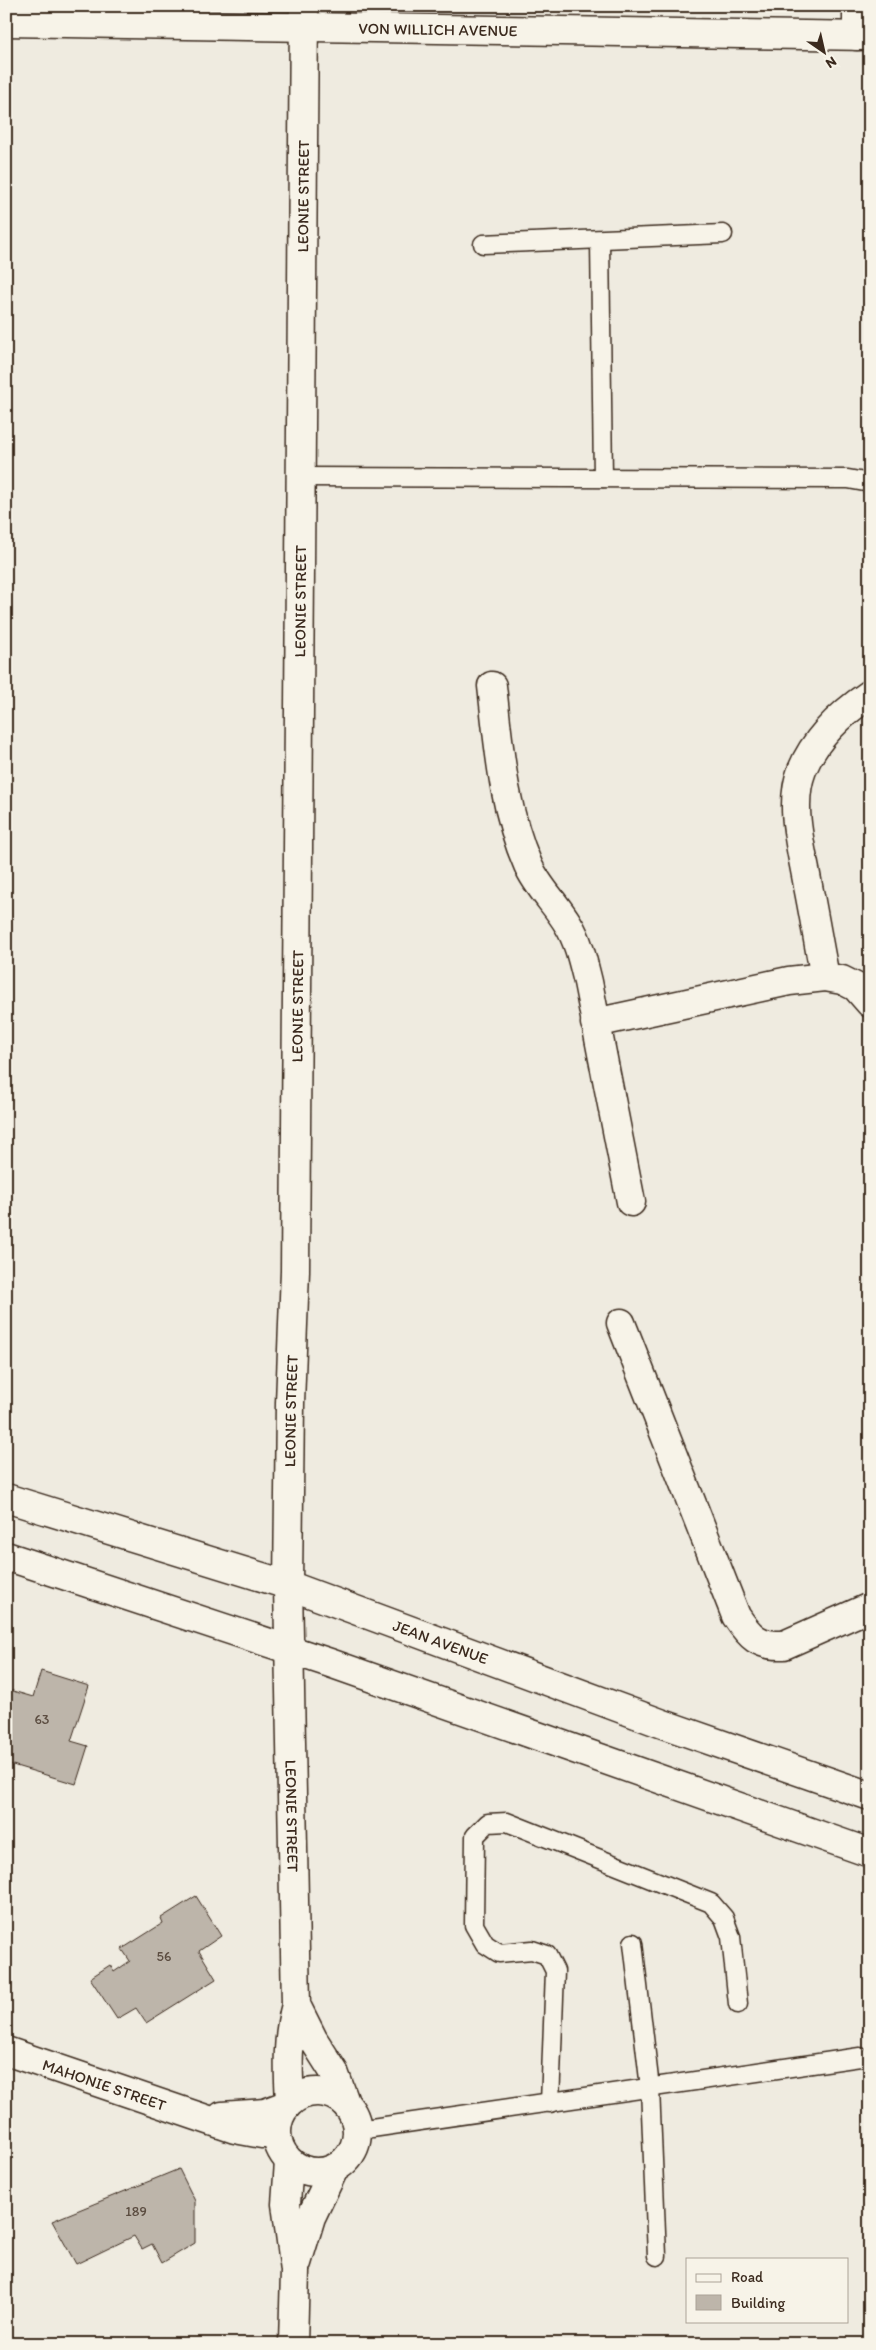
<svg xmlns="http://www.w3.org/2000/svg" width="876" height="2350" viewBox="0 0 876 2350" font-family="Itim,sans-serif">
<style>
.building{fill:#bdb5aa;stroke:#3b2a1e}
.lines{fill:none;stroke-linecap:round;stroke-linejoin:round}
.lane-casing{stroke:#3b2a1e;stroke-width:21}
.street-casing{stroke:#3b2a1e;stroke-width:31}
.secondary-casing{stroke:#3b2a1e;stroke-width:31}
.lane{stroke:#f7f3e8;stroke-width:18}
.street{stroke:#f7f3e8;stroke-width:28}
.secondary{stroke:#f7f3e8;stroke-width:28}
.labels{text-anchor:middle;stroke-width:5;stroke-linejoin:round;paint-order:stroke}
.number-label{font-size:14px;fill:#5c4d41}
.street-label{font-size:16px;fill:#3b2a1e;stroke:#f7f3e8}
</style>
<rect width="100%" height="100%" fill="#efebe0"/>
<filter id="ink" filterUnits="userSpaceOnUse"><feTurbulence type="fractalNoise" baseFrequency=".02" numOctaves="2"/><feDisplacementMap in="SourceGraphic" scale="10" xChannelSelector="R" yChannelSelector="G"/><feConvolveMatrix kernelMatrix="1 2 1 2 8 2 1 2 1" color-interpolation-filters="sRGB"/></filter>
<g filter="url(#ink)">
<!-- building -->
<g class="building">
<path d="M 41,1671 L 89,1686 L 71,1741 L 88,1746 L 76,1784 L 6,1763 L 6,1689 L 33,1697 Z"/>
<path d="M 196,1896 L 221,1936 L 199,1951 L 216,1979 L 146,2023 L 136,2008 L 117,2019 L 90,1978 L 110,1965 L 114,1972 L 130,1961 L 122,1949 L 163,1923 L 161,1918 Z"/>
<path d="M 179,2169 L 195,2201 L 195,2243 L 162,2263 L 152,2244 L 142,2249 L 134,2236 L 76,2264 L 52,2221 Z"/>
</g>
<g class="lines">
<defs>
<g id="lane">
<path d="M 600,240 L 603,478"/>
<path d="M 483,244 L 723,234"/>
<path d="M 300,477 L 848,479 L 870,483"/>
<path d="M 633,1943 L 650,2088 L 657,2256"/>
<path d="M 550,2103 L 555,1971 L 547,1955 L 532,1950 L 499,1953 L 485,1944 L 474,1925 L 475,1836 L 488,1823 L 507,1822 L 711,1903 L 724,1918 L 731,1937 L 738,2004"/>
<path d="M 358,2130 L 860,2057"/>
</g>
<g id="street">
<path d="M 857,6 L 857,36"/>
<path id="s1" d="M 6,22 L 870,36"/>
<path d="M 492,686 C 499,747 503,808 528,865 C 537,886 556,904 568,924 C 579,942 583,962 588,982 L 631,1202"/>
<path d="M 825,977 C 819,947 814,916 808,886 C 802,850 788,806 802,770 C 815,738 842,713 870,694"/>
<path d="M 595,1023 L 789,981 L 825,977 L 842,980 L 856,987 L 870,1003"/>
<path d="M 621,1323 L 736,1616 C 750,1637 758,1646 784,1645 L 870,1607"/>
<path id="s2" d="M 288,1585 L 290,1403 L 295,1271 L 304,6"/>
<path id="s3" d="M 6,2051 L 235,2129 L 262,2134 L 276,2134"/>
<path d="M 222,2116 L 265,2113 L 286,2105"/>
</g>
<g id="secondary">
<path id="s4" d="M 6,1498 L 288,1585 L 663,1724 L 870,1796"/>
<path d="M 6,1556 L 330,1663 L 870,1853"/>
<path id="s5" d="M 288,1585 L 296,2005 C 287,2037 288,2068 290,2101"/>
<path d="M 296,2005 L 313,2039 L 334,2072 L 345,2102"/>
<circle cx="317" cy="2132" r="40"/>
<path d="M 289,2162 L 286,2204 L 295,2271 L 293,2344"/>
<path d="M 297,2263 L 311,2217 L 334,2169"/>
</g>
</defs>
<!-- lane casing -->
<use href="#lane" class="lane-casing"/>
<!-- street casing -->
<use href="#street" class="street-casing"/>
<!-- secondary casing -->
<use href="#secondary" class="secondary-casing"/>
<!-- lane -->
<use href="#lane" class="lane"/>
<!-- street -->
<use href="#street" class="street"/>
<!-- secondary -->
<use href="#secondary" class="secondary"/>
</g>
</g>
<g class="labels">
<!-- number labels -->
<g class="number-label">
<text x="42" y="1724">63</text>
<text x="164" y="1961">56</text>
<text x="136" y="2216">189</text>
</g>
<!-- street labels -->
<g class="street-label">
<text dy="6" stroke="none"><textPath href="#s1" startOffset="432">VON WILLICH AVENUE</textPath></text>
<text dy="6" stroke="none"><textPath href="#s2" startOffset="1389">LEONIE STREET</textPath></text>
<text dy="6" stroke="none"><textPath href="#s2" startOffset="984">LEONIE STREET</textPath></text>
<text dy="6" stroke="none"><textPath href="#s2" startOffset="579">LEONIE STREET</textPath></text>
<text dy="6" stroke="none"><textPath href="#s2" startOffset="174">LEONIE STREET</textPath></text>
<text dy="6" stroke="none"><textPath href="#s4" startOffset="458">JEAN AVENUE</textPath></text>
<text dy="6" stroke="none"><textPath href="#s5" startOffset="231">LEONIE STREET</textPath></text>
<text dy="6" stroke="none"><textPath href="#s3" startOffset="104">MAHONIE STREET</textPath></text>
</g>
</g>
<!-- margin -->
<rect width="876" height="2350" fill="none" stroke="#f7f3e8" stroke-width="25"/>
<rect x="12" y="12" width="851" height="2325" fill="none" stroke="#3b2a1e" stroke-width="2" filter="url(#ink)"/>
<!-- legend -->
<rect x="686" y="2258" width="162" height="65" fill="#f7f3e8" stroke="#aca397"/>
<rect x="696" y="2274" width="25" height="8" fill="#f7f3e8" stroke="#aca397"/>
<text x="731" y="2282" font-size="15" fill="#3b2a1e">Road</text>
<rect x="696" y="2295" width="25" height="15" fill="#bdb5aa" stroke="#aca397"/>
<text x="731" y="2308" font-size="15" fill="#3b2a1e">Building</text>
<!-- north arrow -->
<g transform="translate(824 52) rotate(146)" stroke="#f7f3e8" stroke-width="4" paint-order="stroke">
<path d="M0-4L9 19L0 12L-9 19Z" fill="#3b2a1e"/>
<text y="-8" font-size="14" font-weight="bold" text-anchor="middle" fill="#3b2a1e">N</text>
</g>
</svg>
